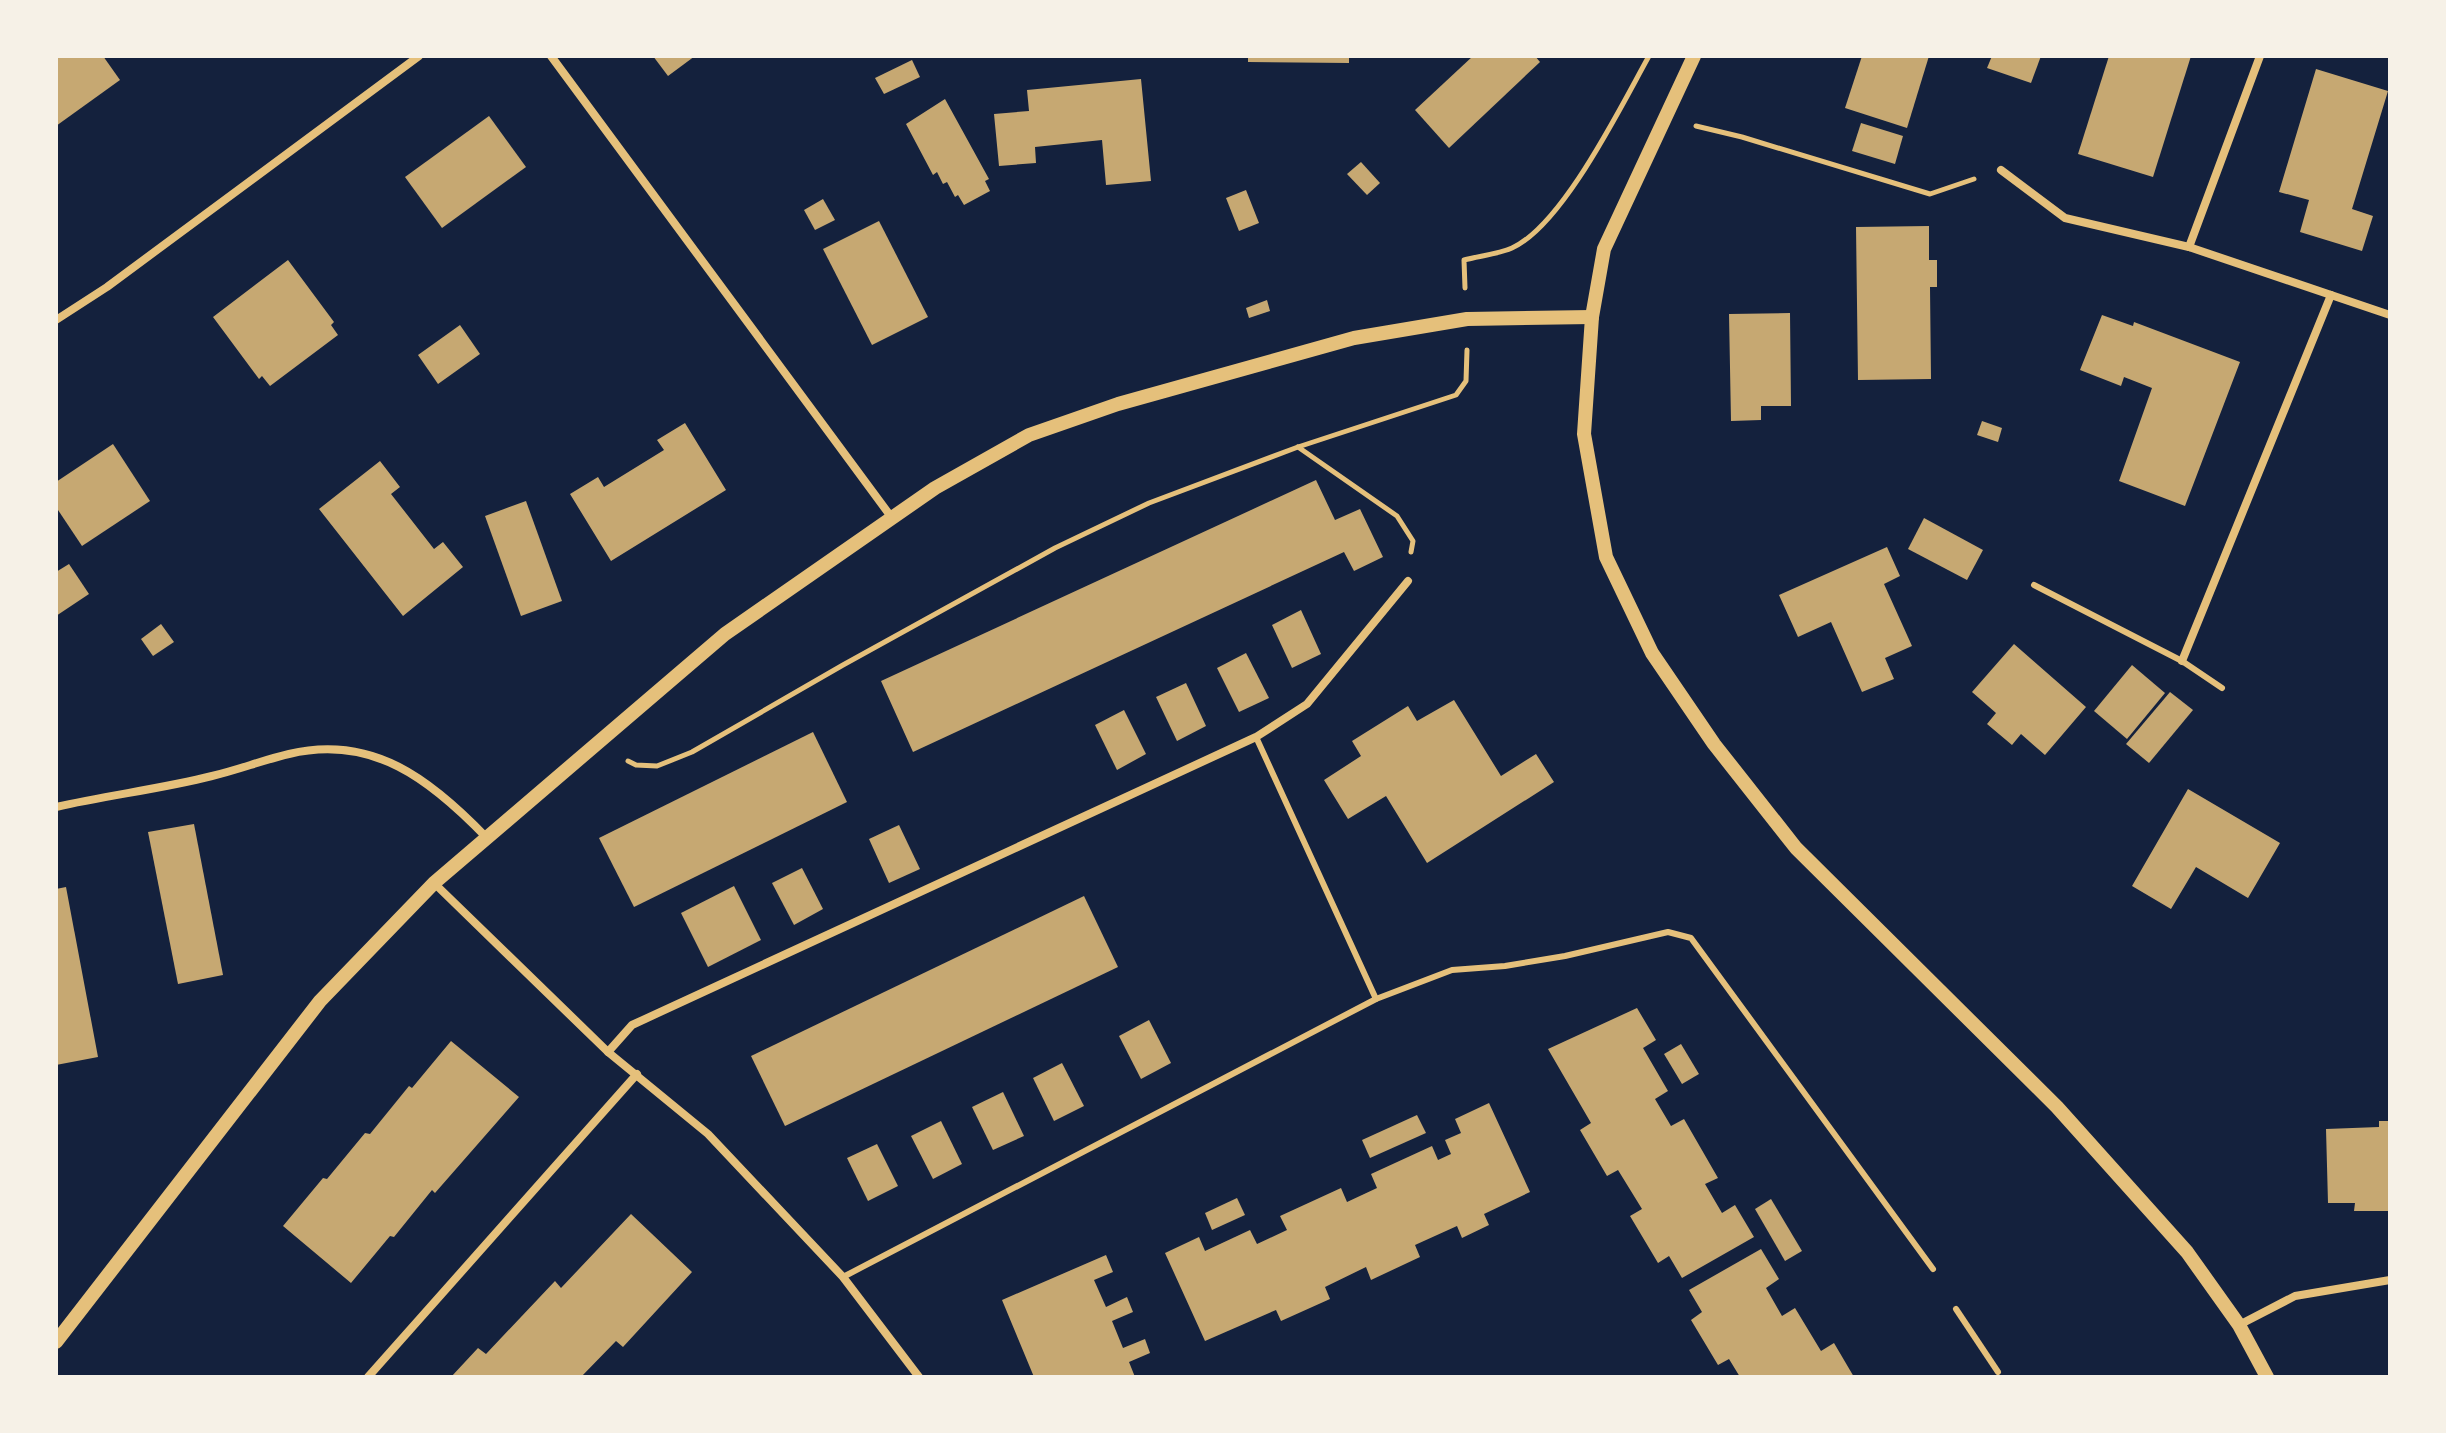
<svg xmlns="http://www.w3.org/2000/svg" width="2446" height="1433" viewBox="0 0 2446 1433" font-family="Commissioner,sans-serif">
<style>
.building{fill:#c6a872}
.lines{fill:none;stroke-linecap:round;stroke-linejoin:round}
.path{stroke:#e5c07b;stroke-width:5}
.service{stroke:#e5c07b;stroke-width:6}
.minor{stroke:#e5c07b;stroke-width:8}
.tertiary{stroke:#e5c07b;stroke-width:14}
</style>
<rect width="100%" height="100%" fill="#14213d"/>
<!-- building -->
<g class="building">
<path d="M 56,56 L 103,56 L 120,80 L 56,126 Z"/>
<path d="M 653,56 L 695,56 L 668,76 Z"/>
<path d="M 1248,56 L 1349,56 L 1349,63 L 1248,62 Z"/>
<path d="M 1473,56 L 1535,56 L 1540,62 L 1449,148 L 1415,110 Z"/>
<path d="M 1862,56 L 1929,56 L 1907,128 L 1845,108 Z"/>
<path d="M 1992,56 L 2041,56 L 2031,83 L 1987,68 Z"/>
<path d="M 2109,56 L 2191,56 L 2153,177 L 2078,154 Z"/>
<path d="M 912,60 L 920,77 L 884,94 L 875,78 Z"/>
<path d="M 2316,69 L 2388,91 L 2352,209 L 2373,216 L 2362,251 L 2300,232 L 2309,200 L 2279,192 Z"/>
<path d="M 1141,79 L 1151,181 L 1106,185 L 1102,140 L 1035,147 L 1036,163 L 999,166 L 994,114 L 1029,111 L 1027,90 Z"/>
<path d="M 945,99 L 989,179 L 985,181 L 990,191 L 964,205 L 958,195 L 955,197 L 947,182 L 943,184 L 937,172 L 933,175 L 906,124 Z"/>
<path d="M 489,116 L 526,167 L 442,228 L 405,177 Z"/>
<path d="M 1861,123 L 1903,136 L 1895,164 L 1852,151 Z"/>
<path d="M 1361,162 L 1380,183 L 1367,195 L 1347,174 Z"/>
<path d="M 1246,190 L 1259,223 L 1239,231 L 1226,198 Z"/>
<path d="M 823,199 L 835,220 L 815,230 L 804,210 Z"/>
<path d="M 879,221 L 928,317 L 872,345 L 823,249 Z"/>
<path d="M 1929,226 L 1929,260 L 1937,260 L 1937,287 L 1930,287 L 1931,379 L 1858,380 L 1856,227 Z"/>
<path d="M 288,260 L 334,322 L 331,325 L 338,335 L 270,386 L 262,376 L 259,379 L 213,317 Z"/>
<path d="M 1267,300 L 1270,311 L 1249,318 L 1246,308 Z"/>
<path d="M 1790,313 L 1791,406 L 1761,406 L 1761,420 L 1731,421 L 1729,314 Z"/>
<path d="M 2102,315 L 2133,326 L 2134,322 L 2240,362 L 2185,506 L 2119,481 L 2152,388 L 2124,377 L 2121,386 L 2080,370 Z"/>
<path d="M 460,325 L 480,354 L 438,384 L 418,355 Z"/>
<path d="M 1982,421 L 2002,428 L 1998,442 L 1977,435 Z"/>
<path d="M 685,423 L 726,490 L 611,561 L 570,494 L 598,477 L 604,487 L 664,450 L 657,440 Z"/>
<path d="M 113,444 L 150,501 L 82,546 L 56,507 L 56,482 Z"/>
<path d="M 380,461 L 400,487 L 391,494 L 434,549 L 443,542 L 463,567 L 403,616 L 319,509 Z"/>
<path d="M 1316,480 L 1335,520 L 1360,509 L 1383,557 L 1354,571 L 1344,552 L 913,752 L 881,681 Z"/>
<path d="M 526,501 L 562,601 L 521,616 L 485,516 Z"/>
<path d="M 1924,518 L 1983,550 L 1967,580 L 1908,549 Z"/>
<path d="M 1887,547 L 1900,576 L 1884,584 L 1912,646 L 1885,658 L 1894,679 L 1862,692 L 1831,622 L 1798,637 L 1779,595 Z"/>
<path d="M 69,564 L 89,594 L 56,616 L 56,572 Z"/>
<path d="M 1301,610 L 1321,654 L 1292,668 L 1272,625 Z"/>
<path d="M 161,624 L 174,642 L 153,656 L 141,639 Z"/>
<path d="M 2014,644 L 2086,707 L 2045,755 L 2021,734 L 2012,745 L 1987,724 L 1996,713 L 1972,692 Z"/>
<path d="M 1246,653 L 1269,698 L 1239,712 L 1217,668 Z"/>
<path d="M 2132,665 L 2165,693 L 2127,739 L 2094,711 Z"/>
<path d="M 1186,683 L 1206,726 L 1177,741 L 1156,697 Z"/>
<path d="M 2170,692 L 2193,710 L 2149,763 L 2126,744 Z"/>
<path d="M 1454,700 L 1501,776 L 1536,754 L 1554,782 L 1427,863 L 1386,796 L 1348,819 L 1324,780 L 1361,756 L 1352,741 L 1408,706 L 1417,721 Z"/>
<path d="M 1124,710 L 1146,754 L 1117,770 L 1095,725 Z"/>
<path d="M 813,732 L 847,802 L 634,907 L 599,838 Z"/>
<path d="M 2188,789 L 2280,843 L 2248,898 L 2196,867 L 2171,909 L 2132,886 Z"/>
<path d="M 194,824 L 223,975 L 178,984 L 148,832 Z"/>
<path d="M 899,825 L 920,869 L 889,883 L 869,839 Z"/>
<path d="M 802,868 L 823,909 L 794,925 L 772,883 Z"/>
<path d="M 734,886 L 761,940 L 708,967 L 681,913 Z"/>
<path d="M 66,887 L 98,1057 L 56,1065 L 56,889 Z"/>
<path d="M 1084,896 L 1118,967 L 785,1126 L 751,1056 Z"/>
<path d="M 1637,1008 L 1656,1040 L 1643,1048 L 1668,1091 L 1655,1099 L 1671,1126 L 1684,1119 L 1718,1178 L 1705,1184 L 1722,1213 L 1735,1205 L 1754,1237 L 1682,1278 L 1669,1256 L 1658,1263 L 1630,1216 L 1642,1209 L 1618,1170 L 1607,1176 L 1580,1130 L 1591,1123 L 1548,1049 Z"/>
<path d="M 1149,1020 L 1171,1063 L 1141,1079 L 1119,1036 Z"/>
<path d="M 451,1041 L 519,1097 L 435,1193 L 432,1190 L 394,1237 L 390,1236 L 351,1283 L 283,1226 L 323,1178 L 327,1179 L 365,1133 L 370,1134 L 409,1086 L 412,1088 Z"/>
<path d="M 1681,1044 L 1699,1074 L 1682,1084 L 1664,1054 Z"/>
<path d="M 1062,1063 L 1084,1106 L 1054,1121 L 1033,1078 Z"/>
<path d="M 1003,1092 L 1024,1136 L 993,1150 L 972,1107 Z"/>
<path d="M 1489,1103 L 1530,1192 L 1484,1214 L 1489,1225 L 1462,1238 L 1457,1226 L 1415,1245 L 1420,1257 L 1371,1280 L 1366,1267 L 1325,1287 L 1330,1299 L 1281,1321 L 1276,1310 L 1205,1341 L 1165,1253 L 1199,1237 L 1205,1251 L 1250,1230 L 1257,1244 L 1287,1230 L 1280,1216 L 1341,1188 L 1347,1202 L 1377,1188 L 1371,1174 L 1432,1146 L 1438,1160 L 1451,1154 L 1445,1140 L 1461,1133 L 1455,1119 Z"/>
<path d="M 1417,1115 L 1426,1133 L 1370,1158 L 1362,1140 Z"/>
<path d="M 941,1121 L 962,1164 L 933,1179 L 911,1136 Z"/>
<path d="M 2379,1121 L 2390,1121 L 2390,1211 L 2354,1211 L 2355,1203 L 2328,1203 L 2326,1129 L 2379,1127 Z"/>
<path d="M 877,1144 L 898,1186 L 868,1201 L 847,1158 Z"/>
<path d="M 1237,1198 L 1245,1215 L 1212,1230 L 1205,1213 Z"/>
<path d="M 1771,1199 L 1802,1251 L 1785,1261 L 1755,1209 Z"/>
<path d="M 631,1214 L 692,1272 L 623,1347 L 616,1341 L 581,1377 L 451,1377 L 478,1348 L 486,1354 L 555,1281 L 561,1288 Z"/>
<path d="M 1761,1249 L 1779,1279 L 1766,1288 L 1782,1316 L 1795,1308 L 1821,1351 L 1834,1343 L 1854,1377 L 1740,1377 L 1729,1359 L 1718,1365 L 1691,1320 L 1702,1312 L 1689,1290 Z"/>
<path d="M 1106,1255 L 1113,1272 L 1094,1280 L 1106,1307 L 1127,1297 L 1133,1312 L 1112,1321 L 1123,1348 L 1145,1339 L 1150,1353 L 1129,1362 L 1135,1377 L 1034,1377 L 1002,1300 Z"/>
</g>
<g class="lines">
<!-- path -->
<g class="path">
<path d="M 1696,126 L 1742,137 L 1930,194 L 1974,179"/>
<path d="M 1465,288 L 1464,260 C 1479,256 1498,254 1512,248 C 1563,225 1621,106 1649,56"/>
<path d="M 1298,447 L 1397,516 L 1413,541 L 1411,552"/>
<path d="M 628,761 L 636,765 L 657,766 L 692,752 L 843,665 L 1055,548 L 1149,503 L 1298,447 L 1456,395 L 1466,381 L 1467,350"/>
</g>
<!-- service -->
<g class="service">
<path d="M 2034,585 L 2182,661 L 2222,688"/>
<path d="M 1376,999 L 1452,970 L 1505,966 L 1565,956 L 1668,932 L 1691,938 L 1933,1269"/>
<path d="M 843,1277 L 1376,999 L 1256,737"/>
<path d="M 1956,1309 L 1998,1372"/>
</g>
<!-- minor -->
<g class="minor">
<path d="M 551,56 L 892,518"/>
<path d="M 2001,170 L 2065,218 L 2189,247 L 2390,315"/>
<path d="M 2189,247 L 2260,56"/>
<path d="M 56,320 L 107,287 L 419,56"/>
<path d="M 2182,661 L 2331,295"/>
<path d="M 56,807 C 108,795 161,789 212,776 C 238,770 263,760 289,754 C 373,734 431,780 486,837"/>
<path d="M 434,883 L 608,1052 L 708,1134 L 843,1277 L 919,1377"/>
<path d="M 608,1052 L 632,1025 L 1256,737 L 1307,704 L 1408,581"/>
<path d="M 2239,1325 L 2295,1296 L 2390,1280"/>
<path d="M 368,1377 L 637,1074"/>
</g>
<!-- tertiary -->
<g class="tertiary">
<path d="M 1694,56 L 1604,249 L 1592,317 L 1584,434 L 1606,557 L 1652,653 L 1714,744 L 1796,848 L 2057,1107 L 2187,1252 L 2239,1325 L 2267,1377"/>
<path d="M 56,1342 L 320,1001 L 434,883 L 725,634 L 935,488 L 1029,435 L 1118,404 L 1354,338 L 1467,319 L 1592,317"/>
</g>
</g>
<!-- border -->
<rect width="2446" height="1433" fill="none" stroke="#f6f1e7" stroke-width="116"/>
</svg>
